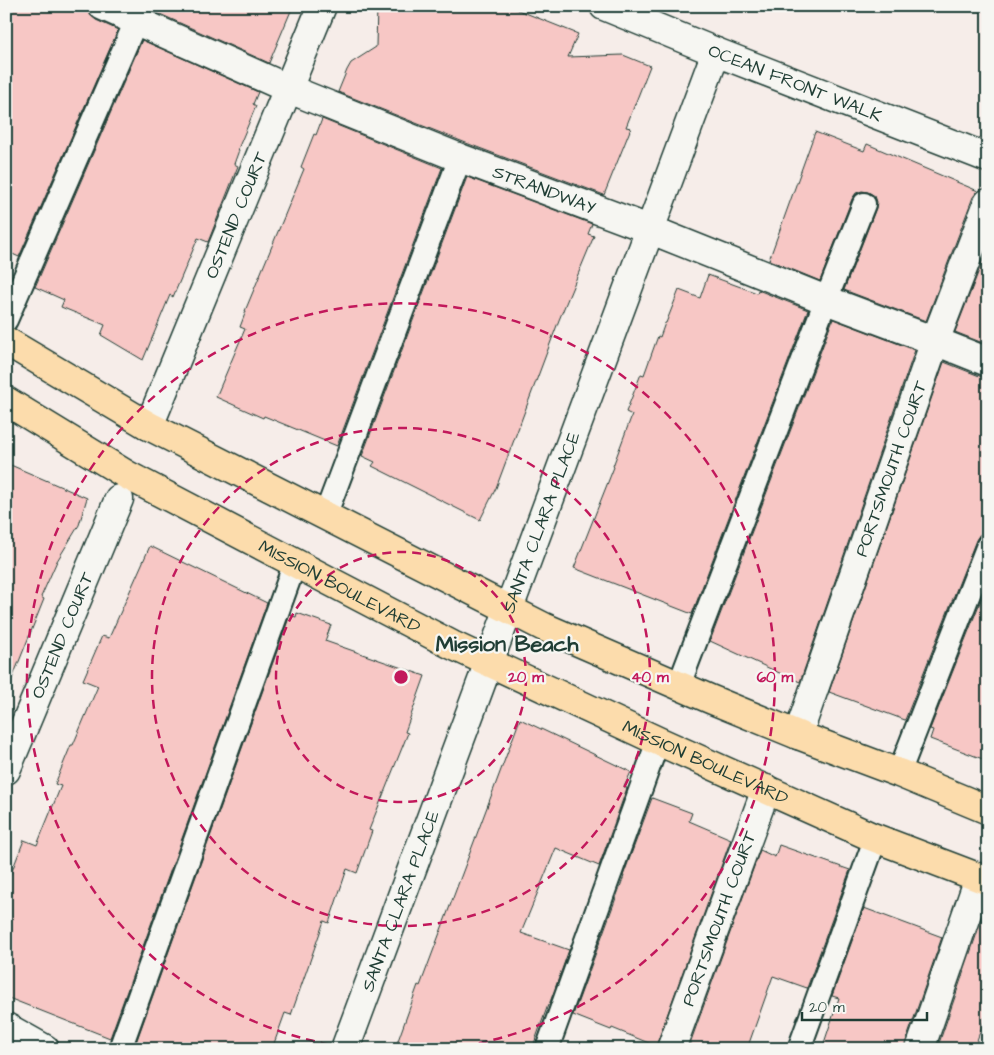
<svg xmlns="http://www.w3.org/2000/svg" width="994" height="1055" viewBox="0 0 994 1055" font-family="'Architects Daughter',sans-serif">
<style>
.building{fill:#f7c7c5;stroke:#1f3d34}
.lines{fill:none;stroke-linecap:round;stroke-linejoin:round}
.service-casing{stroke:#1f3d34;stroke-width:26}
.pedestrian-casing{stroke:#1f3d34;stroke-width:31}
.minor-casing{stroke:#1f3d34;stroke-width:31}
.primary-casing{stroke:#1f3d34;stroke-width:31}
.service{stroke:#f6f6f2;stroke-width:22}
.pedestrian{stroke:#f6f6f2;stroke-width:28}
.minor{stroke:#f6f6f2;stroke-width:28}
.primary{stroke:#fcdcac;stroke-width:28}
.ring{fill:none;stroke:#c2185b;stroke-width:2.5;stroke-dasharray:9 6}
.labels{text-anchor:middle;stroke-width:4.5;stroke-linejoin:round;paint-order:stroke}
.street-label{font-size:18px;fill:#1f3d34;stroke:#f6f6f2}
.district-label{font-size:22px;font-weight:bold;fill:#1f3d34;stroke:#f6f6f2}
.centre{fill:#c2185b;stroke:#f6f6f2;stroke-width:2.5}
.ring-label{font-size:15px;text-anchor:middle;font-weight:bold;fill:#c2185b;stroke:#f6f6f2;stroke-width:4.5;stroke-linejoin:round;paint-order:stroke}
</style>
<rect width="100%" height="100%" fill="#f6ede9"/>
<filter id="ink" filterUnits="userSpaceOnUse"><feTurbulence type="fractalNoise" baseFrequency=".02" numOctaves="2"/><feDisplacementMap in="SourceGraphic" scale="10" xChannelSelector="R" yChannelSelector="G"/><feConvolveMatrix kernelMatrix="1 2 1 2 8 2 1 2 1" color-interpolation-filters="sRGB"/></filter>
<g filter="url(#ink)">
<!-- building -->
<g class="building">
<path d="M 6,6 L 88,6 L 90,15 L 96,20 L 118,30 L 19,257 L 6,251 Z"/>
<path d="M 142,6 L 293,6 L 269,63 Z"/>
<path d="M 377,6 L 508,6 L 578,34 L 568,57 L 623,55 L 650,66 L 626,127 L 631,128 L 604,195 L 466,143 L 338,92 L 347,70 L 351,63 L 376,47 Z"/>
<path d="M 142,40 L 258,92 L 253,104 L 256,106 L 238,149 L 239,150 L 234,164 L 238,166 L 208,242 L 198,238 L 173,297 L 170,295 L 143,360 L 101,335 L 105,325 L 61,307 L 64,300 L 35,287 Z"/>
<path d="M 322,119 L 442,168 L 337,446 L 264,416 L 263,418 L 216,397 L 245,329 L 240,327 L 246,311 L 245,311 L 304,169 L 301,167 L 314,134 L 316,135 Z"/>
<path d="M 815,132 L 864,151 L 867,144 L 978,191 L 973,197 L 926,321 L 844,290 L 876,208 L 877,202 L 875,196 L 868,192 L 862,191 L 856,193 L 852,199 L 820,281 L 769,260 Z"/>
<path d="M 467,177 L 592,224 L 588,234 L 594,236 L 559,320 L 496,488 L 480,520 L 372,466 L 375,462 L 362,456 Z"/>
<path d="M 988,247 L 988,345 L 955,332 Z"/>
<path d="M 708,275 L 757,293 L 758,290 L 808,310 L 692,614 L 574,568 L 614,467 L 613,466 L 632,415 L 626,412 L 641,374 L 644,375 L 658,336 L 660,337 L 665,323 L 666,323 L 679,290 L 700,298 Z"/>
<path d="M 833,319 L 915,350 L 800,682 L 786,676 L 710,641 Z"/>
<path d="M 944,362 L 982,377 L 988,377 L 988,532 L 980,534 L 976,540 L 905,720 L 829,692 Z"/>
<path d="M 6,463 L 87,498 L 79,525 L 57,561 L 41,597 L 44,599 L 8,689 L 6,689 Z"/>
<path d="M 150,546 L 267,603 L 110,1038 L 6,997 L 6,886 L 24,840 L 37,845 L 61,786 L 55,784 L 71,745 L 73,745 L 98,686 L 83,680 L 102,636 L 109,638 Z"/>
<path d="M 988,582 L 988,761 L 930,739 L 933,730 L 930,729 Z"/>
<path d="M 297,613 L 331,625 L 325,641 L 425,676 L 405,732 L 408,733 L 369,830 L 372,831 L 357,873 L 347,869 L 329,923 L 324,921 L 291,1015 L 285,1013 L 272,1049 L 135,1049 L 134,1048 L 290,615 L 296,617 Z"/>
<path d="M 520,719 L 631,772 L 624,787 L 627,788 L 599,866 L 556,848 L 521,933 L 569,950 L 549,1005 L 548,1005 L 532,1049 L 395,1049 L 418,985 L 420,986 Z"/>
<path d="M 652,798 L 692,813 L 689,821 L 731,839 L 656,1046 L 612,1028 L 611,1030 L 573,1015 L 624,876 L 623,876 Z"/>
<path d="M 779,845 L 850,870 L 807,988 L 773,976 L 747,1049 L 688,1049 L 760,850 L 775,857 Z"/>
<path d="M 988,901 L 988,1009 L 974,1049 L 937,1049 Z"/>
<path d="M 864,908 L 942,937 L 905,1044 L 905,1049 L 822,1049 L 839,998 L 832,996 Z"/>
</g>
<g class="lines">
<defs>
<g id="service">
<path d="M 6,320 L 136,21"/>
<path d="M 325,516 L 460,158"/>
<path d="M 679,685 L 826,300 L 864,204"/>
<path d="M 899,773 L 988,545"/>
<path d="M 120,1049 L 295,563"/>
<path d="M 547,1049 L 658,741"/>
<path d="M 799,1049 L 876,837"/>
</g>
<g id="pedestrian">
<path id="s1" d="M 604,6 L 716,52 L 988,158"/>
<path id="s2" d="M 149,426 L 322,6"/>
<path id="s3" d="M 798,735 L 935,341 L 988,203"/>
<path id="s4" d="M 6,770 L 119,499"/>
<path id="s5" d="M 671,1049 L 766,789"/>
<path d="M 920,1049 L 979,878"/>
</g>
<g id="minor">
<path id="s6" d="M 103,6 L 289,89 L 460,158 L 649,229 L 826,300 L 935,341 L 988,362"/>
<path d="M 6,1027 L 45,1049"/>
<path id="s7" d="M 345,1049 L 716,52"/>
</g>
<g id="primary">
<path d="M 6,341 L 149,426 L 544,627 L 710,699 L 798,735 L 899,773 L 988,810"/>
<path id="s8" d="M 6,401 L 127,475 L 295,563 L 452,645 L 658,741 L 870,836 L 988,881"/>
</g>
</defs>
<!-- service casing -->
<use href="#service" class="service-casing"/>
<!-- pedestrian casing -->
<use href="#pedestrian" class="pedestrian-casing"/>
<!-- minor casing -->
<use href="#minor" class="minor-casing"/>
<!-- primary casing -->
<use href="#primary" class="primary-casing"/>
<!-- service -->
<use href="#service" class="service"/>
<!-- pedestrian -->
<use href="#pedestrian" class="pedestrian"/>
<!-- minor -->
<use href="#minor" class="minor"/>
<!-- primary -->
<use href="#primary" class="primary"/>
</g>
</g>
<!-- distance rings -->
<g class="ring">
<circle cx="401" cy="677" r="125"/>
<circle cx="401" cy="677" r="249"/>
<path d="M359 1049A374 374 0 1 1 443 1049"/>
</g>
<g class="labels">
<!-- street labels -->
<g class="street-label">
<text dy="6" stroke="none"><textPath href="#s1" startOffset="206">OCEAN FRONT WALK</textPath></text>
<text dy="6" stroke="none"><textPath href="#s6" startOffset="478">STRANDWAY</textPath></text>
<text dy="6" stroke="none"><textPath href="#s2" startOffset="228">OSTEND COURT</textPath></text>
<text dy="6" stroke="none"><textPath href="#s3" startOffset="282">PORTSMOUTH COURT</textPath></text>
<text dy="6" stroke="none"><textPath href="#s7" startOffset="562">SANTA CLARA PLACE</textPath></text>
<text dy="6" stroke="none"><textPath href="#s8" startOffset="382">MISSION BOULEVARD</textPath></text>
<text dy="6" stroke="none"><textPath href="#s4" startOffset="146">OSTEND COURT</textPath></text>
<text dy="6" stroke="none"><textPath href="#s8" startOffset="788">MISSION BOULEVARD</textPath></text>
<text dy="6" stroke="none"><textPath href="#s7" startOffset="158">SANTA CLARA PLACE</textPath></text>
<text dy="6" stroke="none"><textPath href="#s5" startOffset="139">PORTSMOUTH COURT</textPath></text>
</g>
<!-- district labels -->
<g class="district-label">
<text x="507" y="651">Mission Beach</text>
</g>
</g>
<circle cx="401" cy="677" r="8" class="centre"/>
<g class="ring-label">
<text x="526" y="682">20 m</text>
<text x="650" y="682">40 m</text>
<text x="775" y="682">60 m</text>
</g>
<!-- margin -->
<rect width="994" height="1055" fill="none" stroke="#f6f6f2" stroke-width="25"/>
<rect x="12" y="12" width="969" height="1030" fill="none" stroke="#1f3d34" stroke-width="2" filter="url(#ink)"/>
<!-- scale -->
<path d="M802 1012v8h125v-8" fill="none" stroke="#1f3d34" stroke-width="2.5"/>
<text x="809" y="1012" font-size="15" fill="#1f3d34" stroke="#f6f6f2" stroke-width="4" paint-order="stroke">20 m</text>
</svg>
